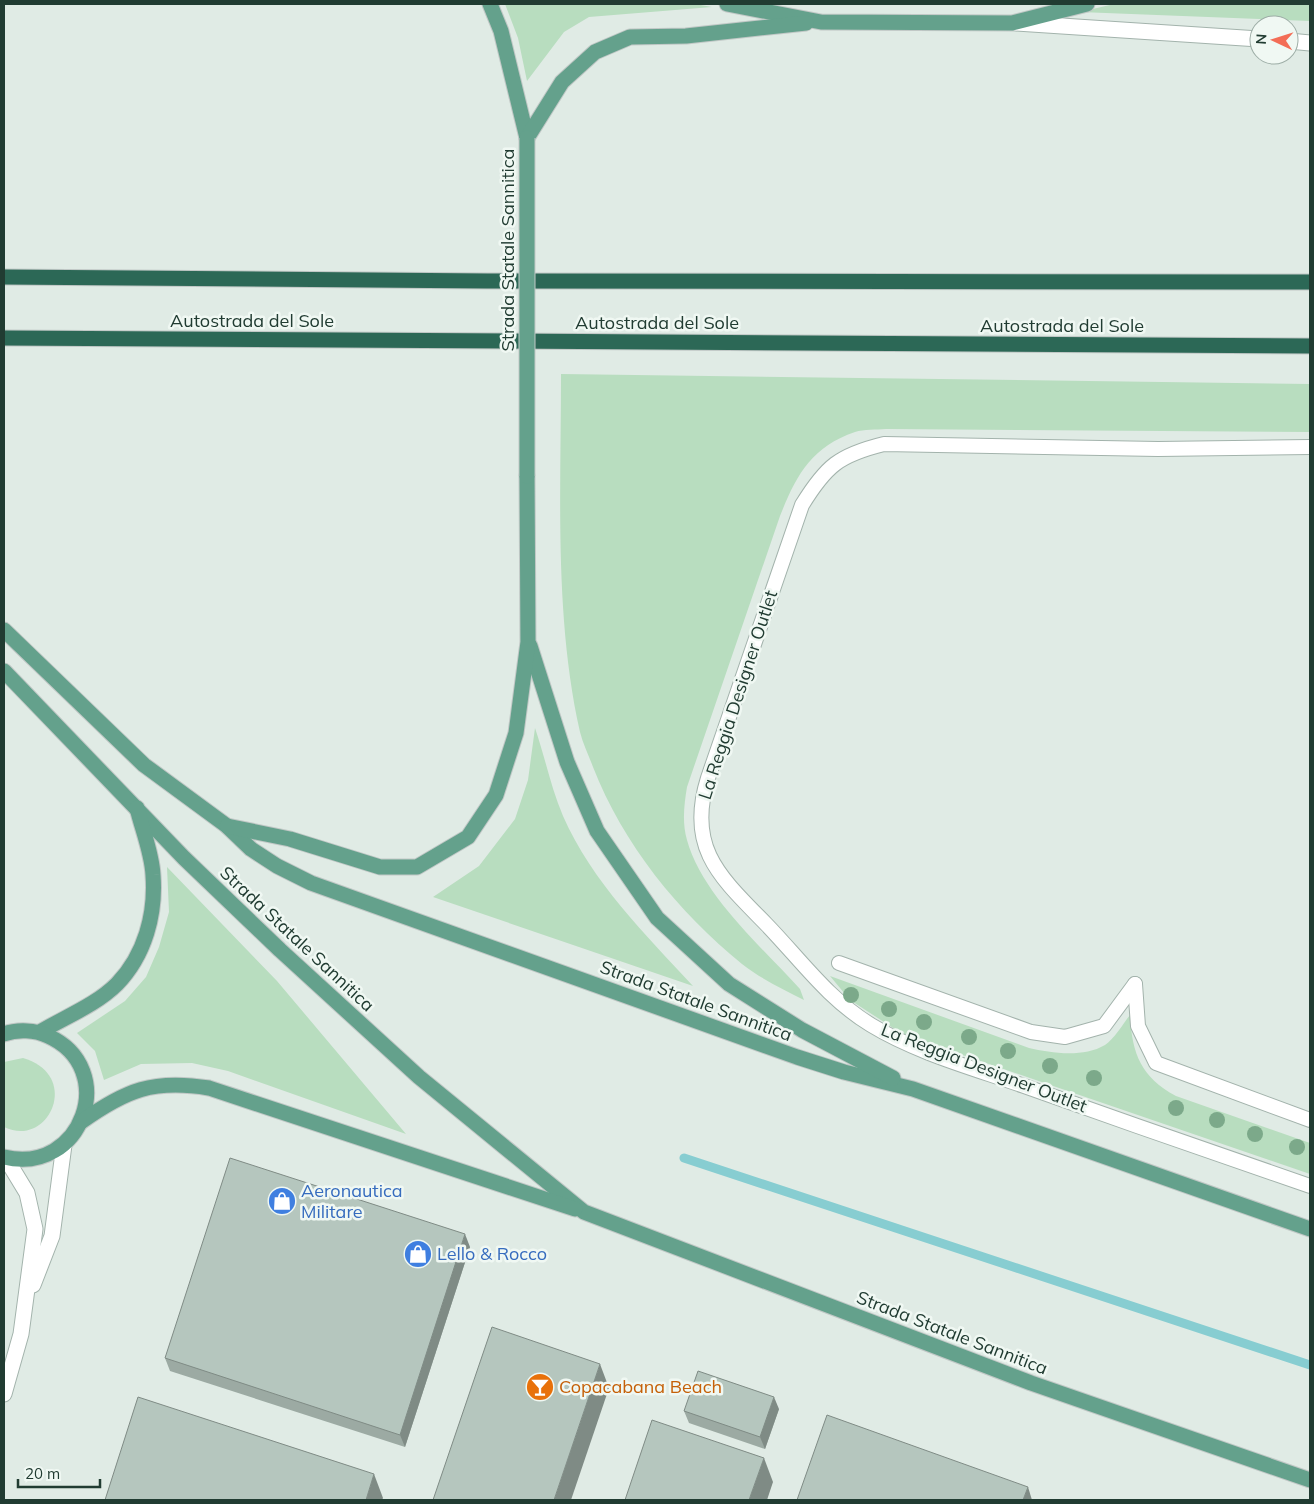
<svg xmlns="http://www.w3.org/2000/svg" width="1314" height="1504" viewBox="0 0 1314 1504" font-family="Mulish,sans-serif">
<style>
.green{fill:#b8ddbf}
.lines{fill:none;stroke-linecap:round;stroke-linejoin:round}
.stream{stroke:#87cdd1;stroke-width:9}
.service-casing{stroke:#a3b3ac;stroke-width:16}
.minor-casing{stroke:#a3b3ac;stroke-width:17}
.tertiary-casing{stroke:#a3b3ac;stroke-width:17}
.primary-casing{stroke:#c1c8c6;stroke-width:17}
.motorway-casing{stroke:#c1c8c6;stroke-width:17}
.service{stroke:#fff;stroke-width:14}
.minor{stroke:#fff;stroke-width:15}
.tertiary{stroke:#fff;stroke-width:15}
.primary{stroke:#64a18c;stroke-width:15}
.motorway{stroke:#2c6856;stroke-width:15}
.primary-bridge-casing{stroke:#c1c8c6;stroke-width:17;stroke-linecap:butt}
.primary-bridge{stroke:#64a18c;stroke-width:15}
.tree{fill:#7ca98a}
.wall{fill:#9caaa3}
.shaded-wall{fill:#7f8b85}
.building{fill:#b5c6be;stroke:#7f8b85}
.labels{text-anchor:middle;stroke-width:5;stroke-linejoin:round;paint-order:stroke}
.street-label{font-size:18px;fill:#213c32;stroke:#f0f8f3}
.shop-label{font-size:18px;fill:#366cbe;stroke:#f0f8f3;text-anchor:start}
.food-label{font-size:18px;fill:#c56008;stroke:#f0f8f3;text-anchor:start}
</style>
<rect width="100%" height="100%" fill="#e0ebe5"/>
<!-- green -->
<g class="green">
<path d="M 505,4 L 695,4 L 712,7 L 589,17 L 564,32 L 527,81 L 518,38 Z"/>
<path d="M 1114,4 L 1310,4 L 1310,21 L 1080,12 Z"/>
<path d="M 561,374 L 1310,384 L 1310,432 L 886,429 C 876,430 864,429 855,432 C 811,447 796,476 780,516 L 687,787 C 684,805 682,823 687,840 C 702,895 762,947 800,989 L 804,1000 C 783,989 761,979 742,964 C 678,912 623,844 593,767 C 589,756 583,744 580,732 C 554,616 561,491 561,374 Z"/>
<path d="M 535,728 C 545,757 551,788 563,816 C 592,882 645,934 693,986 L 433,897 L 479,866 L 515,819 L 528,780 Z"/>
<path d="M 167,867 L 277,981 L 406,1134 L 228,1071 L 192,1063 L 141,1064 L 104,1080 L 95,1051 L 77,1033 L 125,1001 L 146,977 L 159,947 L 169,912 Z"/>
<path d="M 830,976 L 1029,1048 C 1051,1053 1083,1058 1105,1045 C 1114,1039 1123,1024 1130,1015 C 1132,1054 1141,1077 1176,1096 L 1310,1143 L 1310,1174 L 904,1035 L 850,1000 Z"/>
<path d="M 23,1058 C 82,1075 49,1149 4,1127 L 4,1062 Z"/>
</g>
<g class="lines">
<!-- stream -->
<path class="stream" d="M 684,1158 L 1310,1365"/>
<defs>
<g id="service">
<path d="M 1310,447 L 1158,449 L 884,444 C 839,455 826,466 802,505 L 708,778 C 686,848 720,877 766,924 C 800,959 828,999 871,1025 C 917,1053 973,1068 1024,1086 C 1119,1120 1215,1153 1310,1186"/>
<path d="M 839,963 L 1031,1032 L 1065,1037 L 1104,1026 L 1135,984"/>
<path d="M 1135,984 L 1138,1026 L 1156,1063 L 1310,1120"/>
</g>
<g id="minor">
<path d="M 4,1160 L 10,1165 L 27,1193 L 35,1229 L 21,1334 L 4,1394"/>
<path d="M 33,1285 L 52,1236 L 64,1145"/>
</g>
<g id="tertiary">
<path d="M 1016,23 L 1259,39"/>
<path d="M 1289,41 L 1310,43"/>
</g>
<g id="primary">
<path d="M 490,4 L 501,31 L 527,138"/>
<path d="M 727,4 L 821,22 L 1012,23 L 1087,4"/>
<path d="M 527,138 L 562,82 L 595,52 L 630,37 L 686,36 L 806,23"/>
<path d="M 4,630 L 144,765 L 227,826 L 251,849 L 277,866 L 311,883 L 797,1057 L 844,1072 L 913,1089 L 1310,1229"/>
<path d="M 530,646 L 567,762 L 597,831 L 657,918 L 729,984 L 802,1030 L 893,1078"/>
<path d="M 4,671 L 184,858 L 280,950 L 419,1077 L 584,1212 L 1031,1383 L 1310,1480"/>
<path d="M 227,826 L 290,839 L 380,867 L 417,867 L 468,837 L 496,795 L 516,733 L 528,642 L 527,476"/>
<path d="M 40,1032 C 65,1017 96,1005 117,984 C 145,955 156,914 153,875 C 152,853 142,829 137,808"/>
<path d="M 4,1034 C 18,1029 35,1030 48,1036 C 120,1068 83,1176 4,1157"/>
<path d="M 81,1122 C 126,1090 153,1079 209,1088 L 575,1209"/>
</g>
<g id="motorway">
<path d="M 4,277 L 487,281 L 1310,282"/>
<path d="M 4,338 L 1310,346"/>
</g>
</defs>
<!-- service casing -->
<use href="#service" class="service-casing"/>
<!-- minor casing -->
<use href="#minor" class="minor-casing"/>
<!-- tertiary casing -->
<use href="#tertiary" class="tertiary-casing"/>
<!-- primary casing -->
<use href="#primary" class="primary-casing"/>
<!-- motorway casing -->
<use href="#motorway" class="motorway-casing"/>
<!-- service -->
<use href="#service" class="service"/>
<!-- minor -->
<use href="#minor" class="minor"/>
<!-- tertiary -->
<use href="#tertiary" class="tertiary"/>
<!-- primary -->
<use href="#primary" class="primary"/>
<!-- motorway -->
<use href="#motorway" class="motorway"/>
<defs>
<path id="primary-bridge" d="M 527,138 L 527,476"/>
</defs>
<!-- primary-bridge casing -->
<use href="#primary-bridge" class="primary-bridge-casing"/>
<!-- primary-bridge -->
<use href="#primary-bridge" class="primary-bridge"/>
</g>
<!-- trees -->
<g class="tree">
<circle cx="851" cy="995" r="8"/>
<circle cx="889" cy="1009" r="8"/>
<circle cx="924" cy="1022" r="8"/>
<circle cx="969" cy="1037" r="8"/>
<circle cx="1008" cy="1051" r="8"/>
<circle cx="1050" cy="1066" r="8"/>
<circle cx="1094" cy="1078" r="8"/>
<circle cx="1176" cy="1108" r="8"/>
<circle cx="1217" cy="1120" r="8"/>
<circle cx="1255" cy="1134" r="8"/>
<circle cx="1297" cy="1147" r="8"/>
</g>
<!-- wall -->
<g class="wall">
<path d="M 470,1247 L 405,1447 L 170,1371 L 165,1358 Z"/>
<path d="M 779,1409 L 765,1449 L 689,1423 L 684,1411 Z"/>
</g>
<!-- shaded-wall -->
<g class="shaded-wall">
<path d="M 465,1234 L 470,1247 L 405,1447 L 400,1435 Z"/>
<path d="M 600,1364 L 609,1388 L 571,1500 L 554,1500 Z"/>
<path d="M 774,1397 L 779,1409 L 765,1449 L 760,1437 Z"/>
<path d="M 764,1458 L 773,1482 L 767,1500 L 749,1500 Z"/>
<path d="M 374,1474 L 383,1498 L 382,1500 L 366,1500 Z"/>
<path d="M 1028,1487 L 1032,1500 L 1023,1500 Z"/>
</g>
<!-- building -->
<g class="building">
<path d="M 230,1158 L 465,1234 L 400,1435 L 165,1358 Z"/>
<path d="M 492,1327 L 600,1364 L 554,1500 L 433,1500 Z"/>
<path d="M 698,1371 L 774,1397 L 760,1437 L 684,1411 Z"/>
<path d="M 138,1397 L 374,1474 L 366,1500 L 105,1500 Z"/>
<path d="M 827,1415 L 1028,1487 L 1023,1500 L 797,1500 Z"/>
<path d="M 652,1420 L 764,1458 L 749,1500 L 625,1500 Z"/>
</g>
<!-- icons -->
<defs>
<symbol id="shop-disc" viewBox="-11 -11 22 22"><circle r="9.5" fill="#3f7fe0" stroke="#f0f8f3"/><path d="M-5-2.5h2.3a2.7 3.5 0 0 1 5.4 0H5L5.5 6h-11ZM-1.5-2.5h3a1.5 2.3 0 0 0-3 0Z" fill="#fff"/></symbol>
<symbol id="bar-disc" viewBox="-11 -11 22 22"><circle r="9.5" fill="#e8710a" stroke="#f0f8f3"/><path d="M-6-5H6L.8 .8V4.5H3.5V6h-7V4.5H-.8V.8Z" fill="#fff"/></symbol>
</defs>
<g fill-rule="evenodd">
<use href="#shop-disc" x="266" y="1185" width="32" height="32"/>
<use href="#shop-disc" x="402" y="1238" width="32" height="32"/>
<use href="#bar-disc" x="524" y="1371" width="32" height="32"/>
</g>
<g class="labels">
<!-- street labels -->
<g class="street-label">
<text transform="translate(508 250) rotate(-90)" y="6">Strada Statale Sannitica</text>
<text x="252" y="327">Autostrada del Sole</text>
<text x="657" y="329">Autostrada del Sole</text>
<text x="1062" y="332">Autostrada del Sole</text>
<text transform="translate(738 695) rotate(-72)" y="6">La Reggia Designer Outlet</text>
<text transform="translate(297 939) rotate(43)" y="6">Strada Statale Sannitica</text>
<text transform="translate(696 1001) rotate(20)" y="6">Strada Statale Sannitica</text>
<text transform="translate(984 1068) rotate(21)" y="6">La Reggia Designer Outlet</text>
<text transform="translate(952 1333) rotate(21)" y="6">Strada Statale Sannitica</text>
</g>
<!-- shop labels -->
<g class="shop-label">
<text x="301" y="1197">Aeronautica<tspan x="301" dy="21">Militare</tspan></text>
<text x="437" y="1260">Lello &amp; Rocco</text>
</g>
<!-- food labels -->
<g class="food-label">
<text x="559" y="1393">Copacabana Beach</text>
</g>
</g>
<!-- border -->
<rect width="1314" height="1504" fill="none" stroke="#213c32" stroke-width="10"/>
<!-- north arrow -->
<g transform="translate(1274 40) rotate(274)"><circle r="24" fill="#f0f8f3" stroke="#9dada6"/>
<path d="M0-4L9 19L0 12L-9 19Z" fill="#f36d56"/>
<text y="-8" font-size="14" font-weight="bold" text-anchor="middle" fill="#213c32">N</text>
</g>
<!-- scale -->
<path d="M18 1479v8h82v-8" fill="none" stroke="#213c32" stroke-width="2.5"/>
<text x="25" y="1479" font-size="15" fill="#213c32" stroke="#f0f8f3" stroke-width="4" paint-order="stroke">20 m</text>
</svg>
